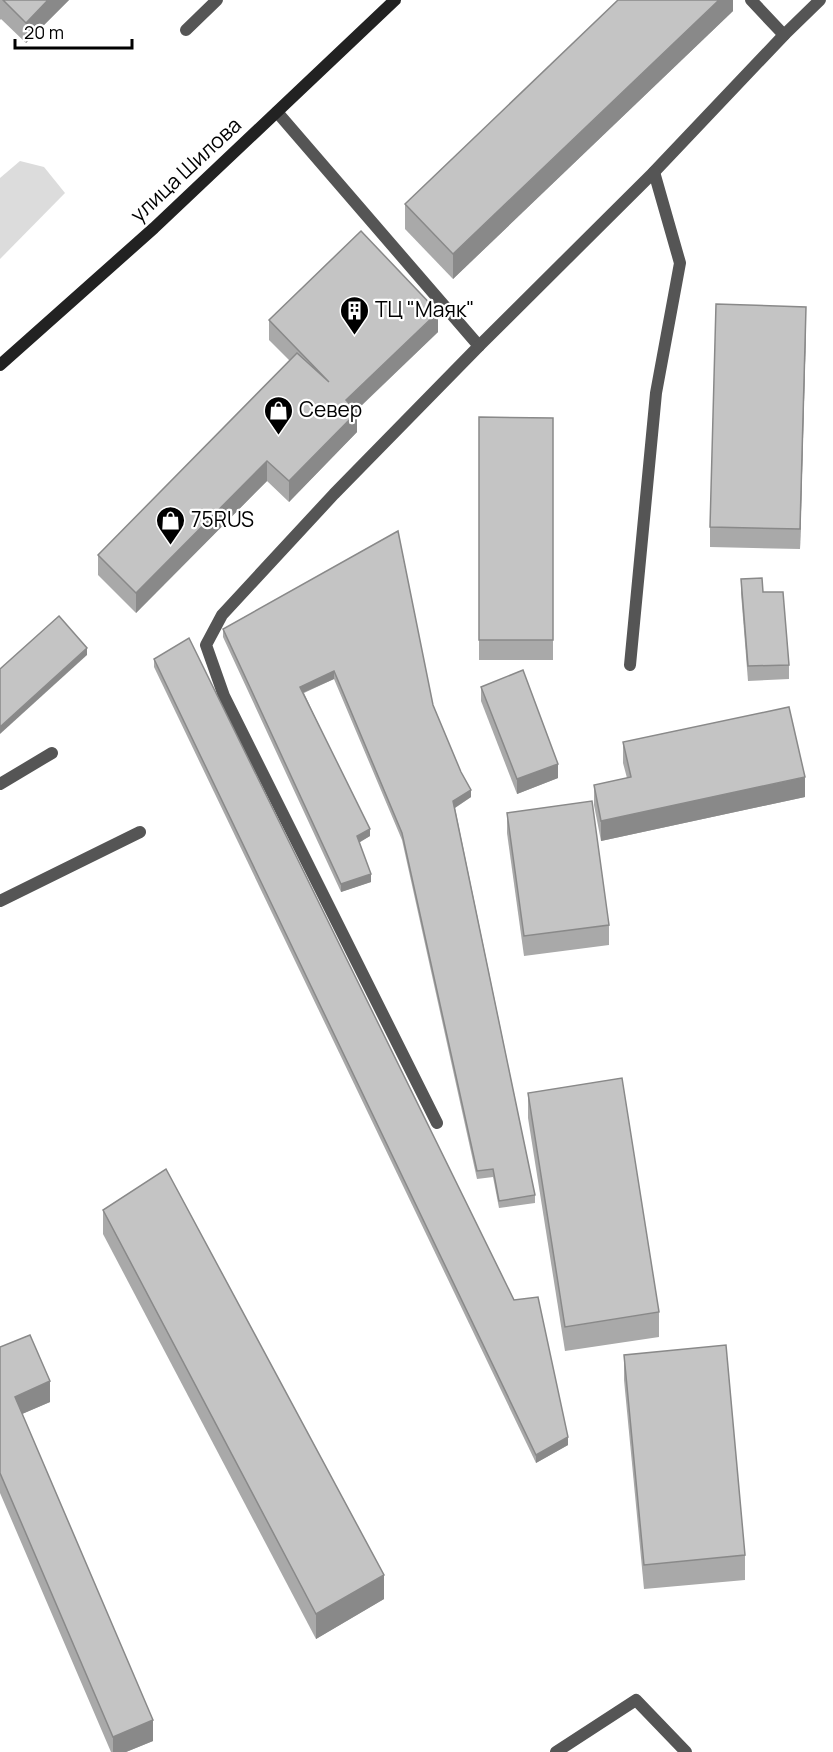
<svg xmlns="http://www.w3.org/2000/svg" width="833" height="1752" viewBox="0 0 833 1752" font-family="Manrope,sans-serif">
<style>
.green{fill:#dcdcdc}
.lines{fill:none;stroke-linecap:round;stroke-linejoin:round}
.lane{stroke:#555;stroke-width:12}
.street{stroke:#555;stroke-width:12}
.secondary{stroke:#222;stroke-width:12}
.wall{fill:#a9a9a9}
.shaded-wall{fill:#898989}
.building{fill:#c4c4c4;stroke:#898989;stroke-width:1.5}
.labels{text-anchor:middle;stroke-width:4.5;stroke-linejoin:round;paint-order:stroke}
.street-label{font-size:21px;fill:#000;stroke:#fff}
.poi-label{font-size:21px;fill:#000;stroke:#fff;text-anchor:start}
</style>
<rect width="100%" height="100%" fill="#fff"/>
<!-- green -->
<path class="green" d="M 20,161 L 44,167 L 65,193 L 0,259 L 0,178 Z"/>
<g class="lines">
<!-- lane -->
<g class="lane">
<path d="M 751,0 L 784,35"/>
<path d="M 186,30 L 217,0"/>
<path d="M 277,112 L 479,346 L 334,494 L 222,615 L 206,645 L 224,696 L 437,1123"/>
<path d="M 479,346 L 654,172 L 784,35 L 820,0"/>
<path d="M 630,665 L 656,393 L 680,263 L 654,172"/>
<path d="M 0,784 L 52,753"/>
<path d="M 0,901 L 140,832"/>
</g>
<!-- street -->
<path class="street" d="M 556,1752 L 636,1700 L 686,1752"/>
<!-- secondary -->
<path class="secondary" d="M 0,365 L 154,228 L 395,0"/>
</g>
<!-- wall -->
<g class="wall">
<path d="M 0,0 L 69,0 L 26,43 L 1,19 L 0,20 Z"/>
<path d="M 733,0 L 733,11 L 453,279 L 405,229 L 405,204 Z"/>
<path d="M 269,320 L 438,332 L 356,411 L 357,432 L 289,502 L 267,481 L 136,613 L 98,575 L 98,555 L 290,361 L 269,340 Z"/>
<path d="M 806,328 L 800,549 L 710,547 L 710,527 Z"/>
<path d="M 479,417 L 553,418 L 553,660 L 479,660 Z"/>
<path d="M 741,579 L 763,592 L 789,665 L 789,679 L 748,681 L 741,593 Z"/>
<path d="M 223,629 L 433,705 L 471,797 L 455,808 L 535,1195 L 535,1203 L 499,1208 L 493,1177 L 477,1179 L 402,840 L 334,679 L 304,693 L 370,836 L 359,842 L 371,882 L 341,892 L 223,637 Z"/>
<path d="M 154,659 L 514,1300 L 568,1445 L 536,1463 L 154,667 Z"/>
<path d="M 481,687 L 558,778 L 517,794 L 481,701 Z"/>
<path d="M 623,742 L 805,797 L 601,841 L 594,805 L 594,785 L 627,778 L 623,763 Z"/>
<path d="M 507,813 L 609,925 L 609,945 L 524,956 L 507,833 Z"/>
<path d="M 528,1093 L 659,1312 L 659,1337 L 565,1351 L 528,1118 Z"/>
<path d="M 103,1210 L 384,1599 L 316,1639 L 103,1234 Z"/>
<path d="M 0,1347 L 50,1402 L 22,1414 L 153,1741 L 126,1752 L 111,1752 L 0,1493 Z"/>
<path d="M 624,1355 L 745,1555 L 745,1580 L 644,1589 L 624,1380 Z"/>
</g>
<!-- shaded-wall -->
<g class="shaded-wall">
<path d="M 48,0 L 69,0 L 26,43 L 26,23 Z"/>
<path d="M 719,0 L 733,0 L 733,11 L 453,279 L 453,254 Z"/>
<path d="M 806,307 L 806,328 L 800,549 L 800,529 Z"/>
<path d="M 438,312 L 438,332 L 346,420 L 346,400 Z"/>
<path d="M 357,412 L 357,432 L 289,502 L 289,481 Z"/>
<path d="M 267,461 L 267,481 L 136,613 L 136,593 Z"/>
<path d="M 87,648 L 87,655 L 0,734 L 0,727 Z"/>
<path d="M 334,671 L 334,679 L 300,694 L 300,687 Z"/>
<path d="M 558,764 L 558,778 L 517,794 L 517,779 Z"/>
<path d="M 805,777 L 805,797 L 601,841 L 601,821 Z"/>
<path d="M 471,790 L 471,797 L 453,809 L 453,801 Z"/>
<path d="M 370,829 L 370,836 L 357,844 L 357,836 Z"/>
<path d="M 371,874 L 371,882 L 341,892 L 341,884 Z"/>
<path d="M 50,1381 L 50,1402 L 15,1417 L 15,1397 Z"/>
<path d="M 568,1437 L 568,1445 L 536,1463 L 536,1455 Z"/>
<path d="M 384,1575 L 384,1599 L 316,1639 L 316,1614 Z"/>
<path d="M 153,1720 L 153,1741 L 126,1752 L 113,1752 L 113,1737 Z"/>
</g>
<!-- building -->
<g class="building">
<path d="M 3,0 L 48,0 L 26,23 Z"/>
<path d="M 618,0 L 719,0 L 453,254 L 405,204 Z"/>
<path d="M 361,231 L 438,312 L 346,400 L 357,412 L 289,481 L 267,461 L 136,593 L 98,555 L 297,353 L 329,382 L 269,320 Z"/>
<path d="M 716,304 L 806,307 L 800,529 L 710,527 Z"/>
<path d="M 479,417 L 553,418 L 553,640 L 479,640 Z"/>
<path d="M 398,531 L 433,705 L 461,772 L 471,790 L 453,801 L 535,1195 L 499,1201 L 493,1169 L 477,1171 L 402,833 L 334,671 L 300,687 L 370,829 L 357,836 L 371,874 L 341,884 L 223,629 Z"/>
<path d="M 762,578 L 763,592 L 783,592 L 789,665 L 748,666 L 741,579 Z"/>
<path d="M 59,616 L 87,648 L 0,727 L 0,669 Z"/>
<path d="M 189,638 L 514,1300 L 538,1297 L 568,1437 L 536,1455 L 154,659 Z"/>
<path d="M 523,670 L 558,764 L 517,779 L 481,687 Z"/>
<path d="M 789,707 L 805,777 L 601,821 L 594,785 L 631,777 L 623,742 Z"/>
<path d="M 592,801 L 609,925 L 524,936 L 507,813 Z"/>
<path d="M 622,1078 L 659,1312 L 565,1327 L 528,1093 Z"/>
<path d="M 166,1169 L 384,1575 L 316,1614 L 103,1210 Z"/>
<path d="M 30,1335 L 50,1381 L 15,1397 L 153,1720 L 113,1737 L 0,1473 L 0,1347 Z"/>
<path d="M 726,1345 L 745,1555 L 644,1565 L 624,1355 Z"/>
</g>
<!-- icons -->
<defs>
<symbol id="building-pin" viewBox="-11 -11 22 30"><path d="M0 17L-7.5 6A9.5 9.5 0 1 1 7.5 6Z" fill="#000" stroke="#fff"/><path d="M-4-6H4V6H1V3H-1V6H-4ZM-2.5-4.3h1.7v1.8h-1.7ZM.8-4.3h1.7v1.8H.8ZM-2.5-1h1.7V.8h-1.7ZM.8-1h1.7V.8H.8Z" fill="#fff"/></symbol>
<symbol id="shop-pin" viewBox="-11 -11 22 30"><path d="M0 17L-7.5 6A9.5 9.5 0 1 1 7.5 6Z" fill="#000" stroke="#fff"/><path d="M-5-2.5h2.3a2.7 3.5 0 0 1 5.4 0H5L5.5 6h-11ZM-1.5-2.5h3a1.5 2.3 0 0 0-3 0Z" fill="#fff"/></symbol>
</defs>
<g fill-rule="evenodd">
<use href="#building-pin" x="338" y="294" width="33" height="45"/>
<use href="#shop-pin" x="262" y="394" width="33" height="45"/>
<use href="#shop-pin" x="154" y="504" width="33" height="45"/>
</g>
<g class="labels">
<!-- street labels -->
<g class="street-label">
<text transform="translate(186 170) rotate(-43)" y="7">улица Шилова</text>
</g>
<!-- poi labels -->
<g class="poi-label">
<text x="375" y="317">ТЦ "Маяк"</text>
<text x="299" y="417">Север</text>
<text x="191" y="527">75RUS</text>
</g>
</g>
<!-- scale -->
<path d="M15 39v9h117v-9" fill="none" stroke="#000000" stroke-width="3"/>
<text x="24" y="39" font-size="18" fill="#000000" stroke="#ffffff" stroke-width="4.5" paint-order="stroke">20 m</text>
</svg>
